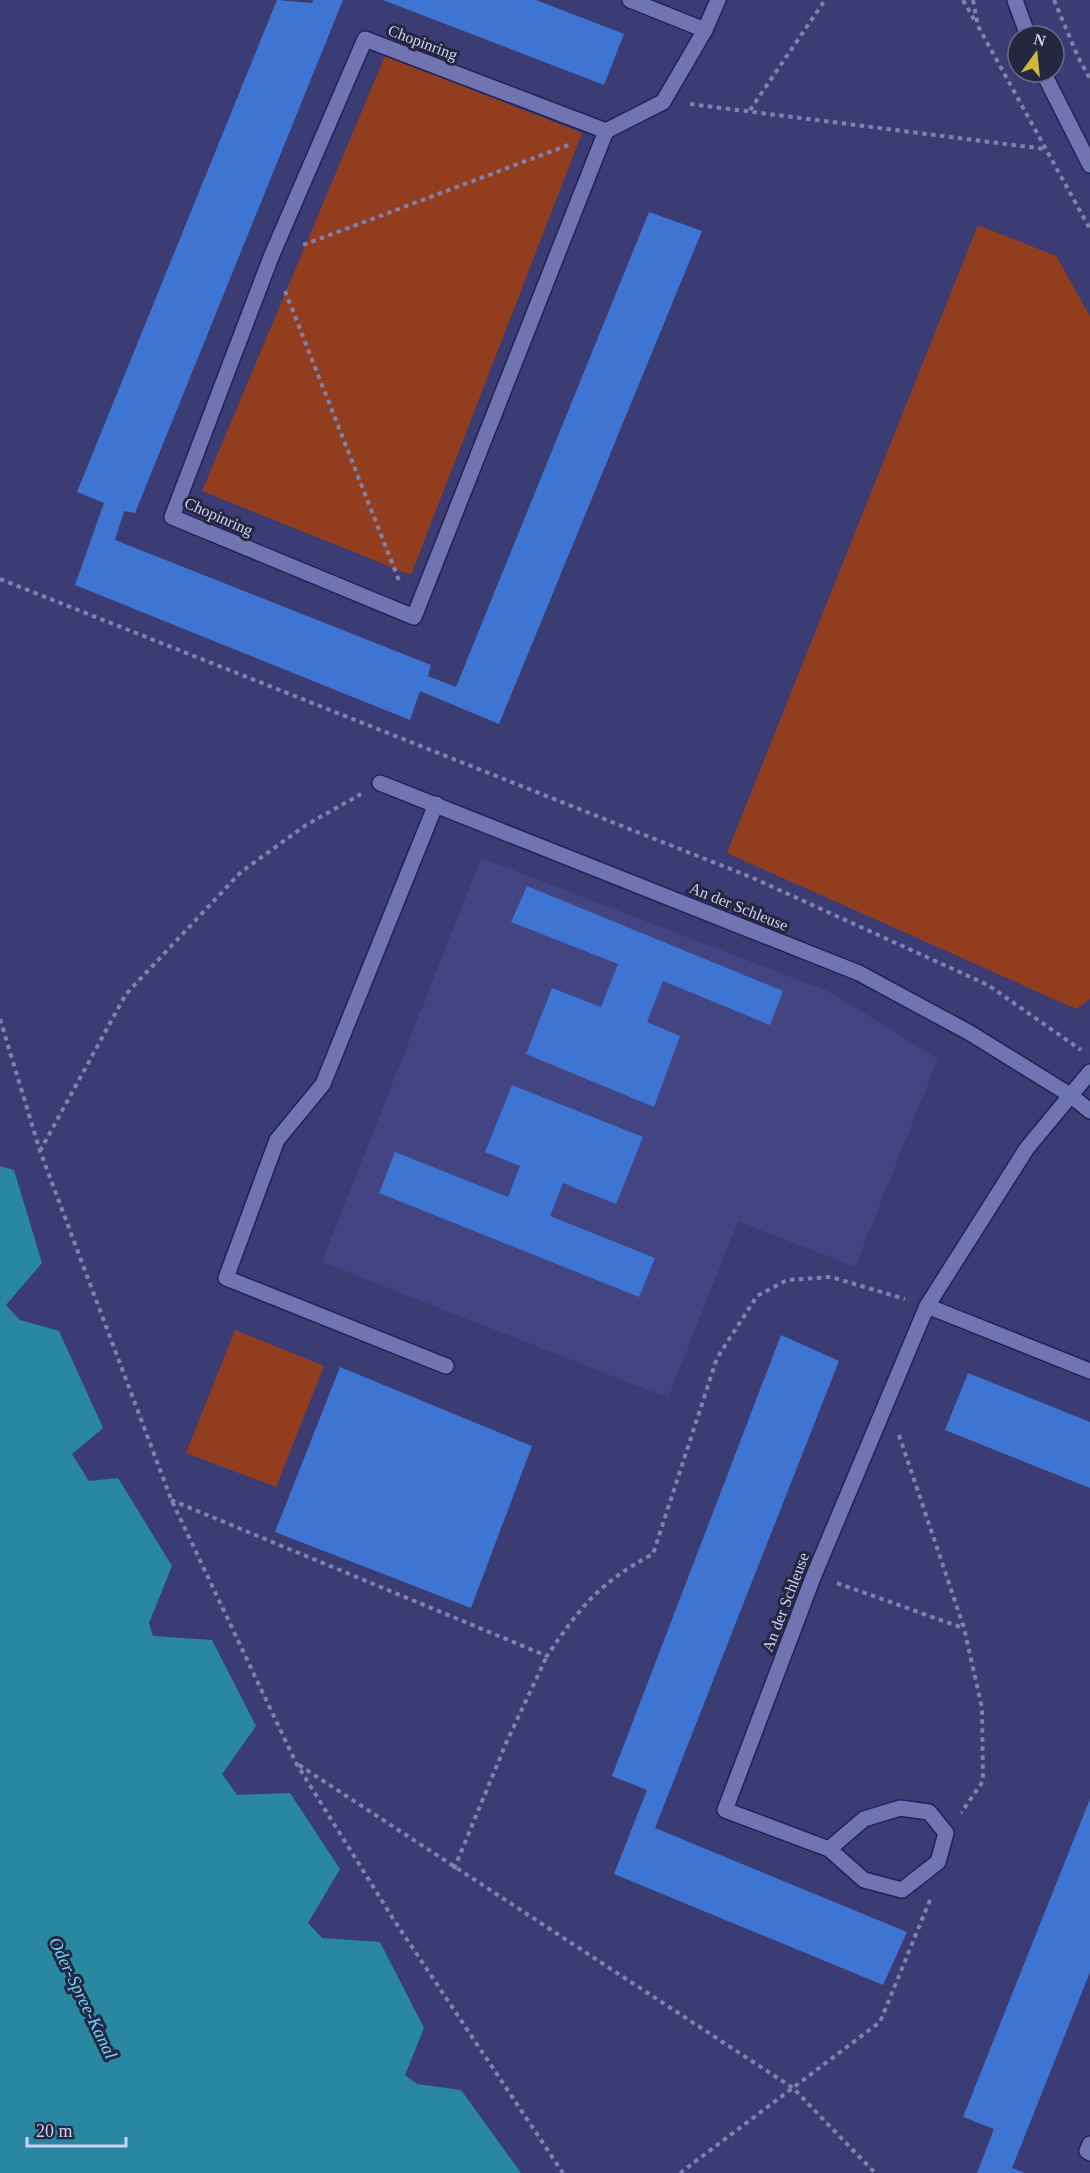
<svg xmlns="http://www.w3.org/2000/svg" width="1090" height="2173" viewBox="0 0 1090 2173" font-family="Georgia,serif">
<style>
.built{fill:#434482}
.green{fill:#923e1e}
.water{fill:#2987a1}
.building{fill:#3e75d3}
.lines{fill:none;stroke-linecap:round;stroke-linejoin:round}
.minor-casing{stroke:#232155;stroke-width:18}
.path{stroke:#7f81ae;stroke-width:4;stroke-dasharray:4.5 4.5;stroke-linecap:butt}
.minor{stroke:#7074b0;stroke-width:15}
.labels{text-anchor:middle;stroke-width:6;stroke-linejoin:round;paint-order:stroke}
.street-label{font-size:16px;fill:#ced1f3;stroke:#252740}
.water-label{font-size:18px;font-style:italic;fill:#6ad9fb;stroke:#252740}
</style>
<rect width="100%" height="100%" fill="#3b3c73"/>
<!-- built -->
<path class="built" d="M 481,858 L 830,992 L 938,1059 L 855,1267 L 738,1221 L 668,1398 L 322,1262 Z"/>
<!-- green -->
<g class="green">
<path d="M 385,56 L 582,133 L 411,575 L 202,491 Z"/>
<path d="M 978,225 L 1056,256 L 1090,316 L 1090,999 L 1076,1009 L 727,853 Z"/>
<path d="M 235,1330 L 324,1366 L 276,1487 L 186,1453 Z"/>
</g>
<!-- water -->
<path class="water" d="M 0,1166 L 14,1170 L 42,1263 L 6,1305 L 20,1320 L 59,1331 L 103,1428 L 72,1454 L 89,1481 L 118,1478 L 172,1566 L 149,1623 L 153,1636 L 212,1640 L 256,1726 L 222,1774 L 237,1795 L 290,1793 L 340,1869 L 308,1923 L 322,1938 L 380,1942 L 424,2028 L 405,2075 L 417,2084 L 461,2090 L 521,2173 L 0,2173 Z"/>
<!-- building -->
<g class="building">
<path d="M 277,0 L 312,3 L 313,0 L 343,0 L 135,513 L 124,511 L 115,540 L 431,665 L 428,676 L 456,687 L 649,212 L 702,231 L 499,724 L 420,691 L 410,720 L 75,585 L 104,503 L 77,492 Z"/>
<path d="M 383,0 L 536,0 L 624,34 L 604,85 Z"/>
<path d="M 527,886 L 783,991 L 770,1025 L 663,981 L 647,1022 L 680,1036 L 654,1107 L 526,1054 L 552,988 L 601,1007 L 618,964 L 511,922 Z"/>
<path d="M 512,1085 L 643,1137 L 616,1204 L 563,1183 L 550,1216 L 655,1258 L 639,1297 L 379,1193 L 395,1152 L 508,1197 L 520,1166 L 485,1152 Z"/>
<path d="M 781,1335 L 839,1361 L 655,1828 L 907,1932 L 883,1985 L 614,1874 L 647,1790 L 612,1776 Z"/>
<path d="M 340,1367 L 532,1446 L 471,1608 L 275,1532 Z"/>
<path d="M 968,1373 L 1090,1422 L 1090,1488 L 945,1430 Z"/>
<path d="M 1090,1799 L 1090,1972 L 1012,2168 L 1025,2173 L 977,2173 L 994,2129 L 963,2117 Z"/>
</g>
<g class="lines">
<defs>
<g id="minor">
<path d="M 630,0 L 705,30"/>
<path d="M 1015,0 L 1028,36"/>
<path d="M 1043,72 L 1090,165"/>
<path d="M 606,131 L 365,39 L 271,257 L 172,517 L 414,617 L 606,131 L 663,102 L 705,30 L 718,0"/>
<path d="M 380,783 L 859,973 L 970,1033 L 1070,1095 L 1090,1111"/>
<path d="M 436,804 L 323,1084 L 277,1140 L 226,1278 L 446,1366"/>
<path d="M 927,1306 L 1090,1371"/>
<path d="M 829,1849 L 864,1819 L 900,1808 L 929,1812 L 946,1833 L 938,1862 L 902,1890 L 864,1880 L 829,1849 L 725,1810 L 814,1575 L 927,1306 L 1027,1148 L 1090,1072"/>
<path d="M 1090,2144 L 1087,2151 L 1090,2153"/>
</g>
</defs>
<!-- minor casing -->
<use href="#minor" class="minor-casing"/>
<!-- path -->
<g class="path">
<path d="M 963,0 L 976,23"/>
<path d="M 973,0 L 978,26 L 1090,229"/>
<path d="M 1054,0 L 1078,57 L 1090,79"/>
<path d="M 690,104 L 1045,149"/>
<path d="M 750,110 L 825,0"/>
<path d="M 303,245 L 571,144"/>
<path d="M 285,291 L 400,583"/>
<path d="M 0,579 L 753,878 L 988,985 L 1081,1050"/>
<path d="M 0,1019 L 40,1151 L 171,1499 L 296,1763 L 392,1917 L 563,2173"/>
<path d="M 40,1151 L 126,994 L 241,872 L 306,825 L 361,794"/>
<path d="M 899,1435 L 964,1628 L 982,1708 L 983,1781 L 961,1813"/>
<path d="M 171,1500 L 547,1656 C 580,1607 600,1582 653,1554 L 717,1358 L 757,1296 L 787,1280 L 831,1277 L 905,1299"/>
<path d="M 837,1583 L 963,1628"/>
<path d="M 299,1765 L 793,2088 L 875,2173"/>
<path d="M 454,1869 L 507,1741 L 547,1656"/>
<path d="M 680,2173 L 880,2022 L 930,1900"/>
</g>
<!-- minor -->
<use href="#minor" class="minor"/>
</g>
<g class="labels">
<!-- street labels -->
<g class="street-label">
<text transform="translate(423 42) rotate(21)" y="6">Chopinring</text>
<text transform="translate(219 516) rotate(24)" y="6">Chopinring</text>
<text transform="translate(739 906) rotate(22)" y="6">An der Schleuse</text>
<text transform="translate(785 1602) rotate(-69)" y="6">An der Schleuse</text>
</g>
<!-- water labels -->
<g class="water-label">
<text transform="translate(83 1998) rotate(64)" y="6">Oder-Spree-Kanal</text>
</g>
</g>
<!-- north arrow -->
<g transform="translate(1036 54) rotate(15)"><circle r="28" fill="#252740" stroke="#696b88" stroke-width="1.5"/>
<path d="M0-4.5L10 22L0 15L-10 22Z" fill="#cdb938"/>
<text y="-9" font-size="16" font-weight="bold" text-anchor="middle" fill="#ced1f3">N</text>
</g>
<!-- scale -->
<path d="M27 2137v9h99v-9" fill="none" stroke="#ced1f3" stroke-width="3"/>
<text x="36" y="2137" font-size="18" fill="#ced1f3" stroke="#252740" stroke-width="4.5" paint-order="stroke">20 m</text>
</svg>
